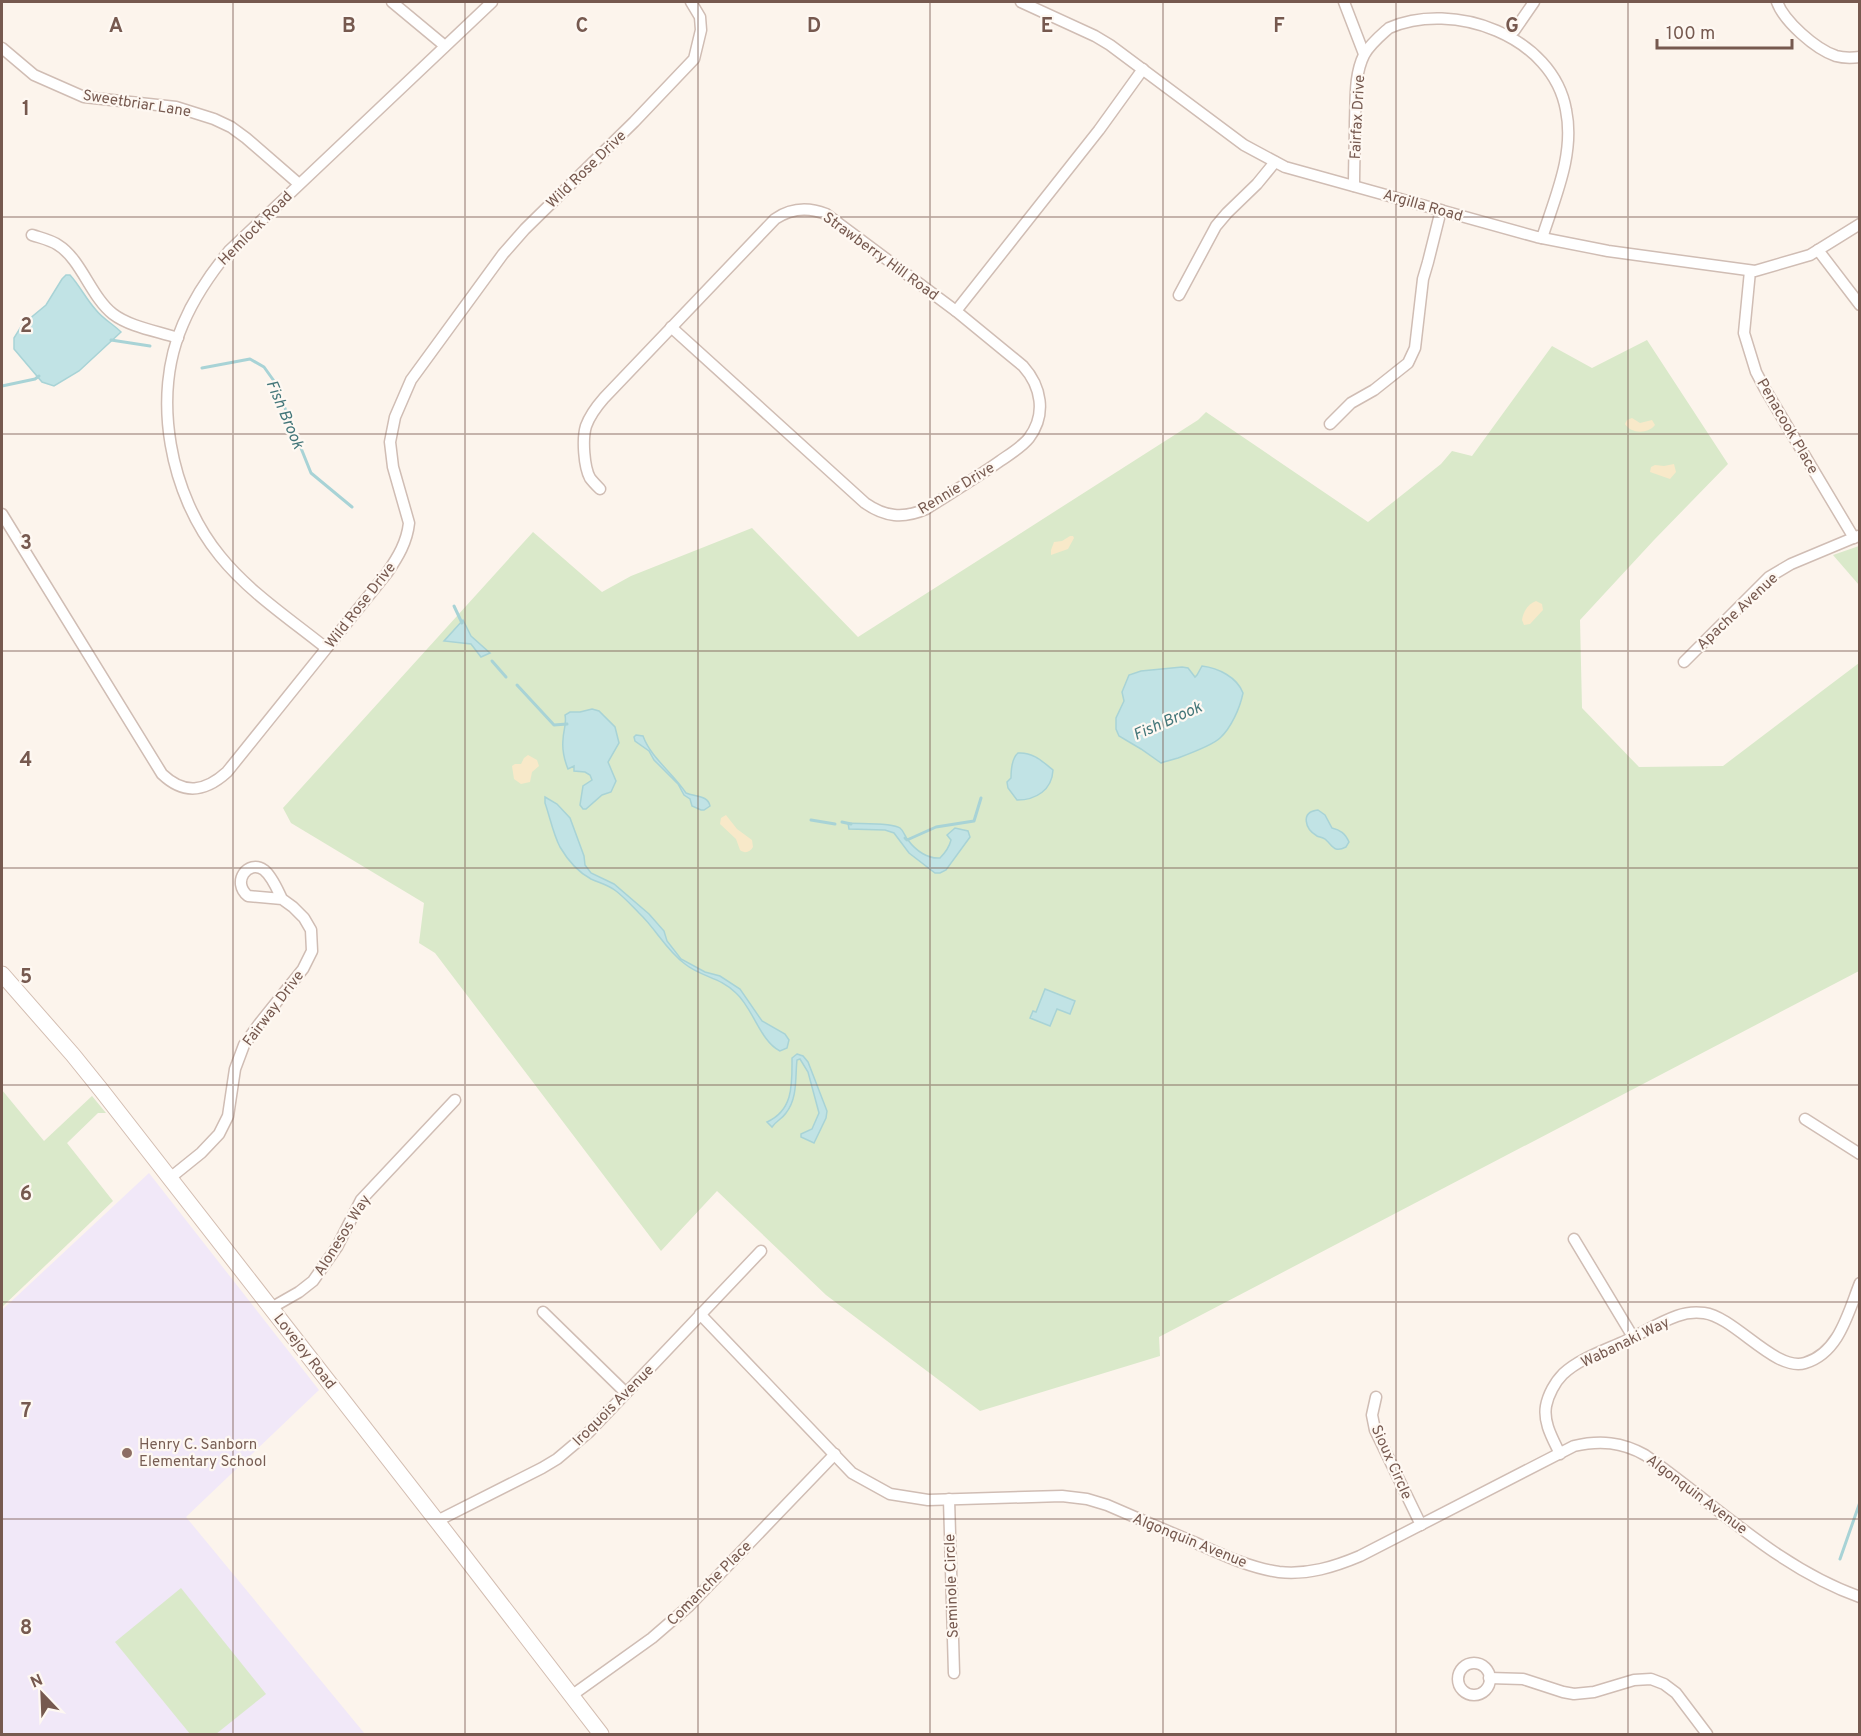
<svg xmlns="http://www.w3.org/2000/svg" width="1861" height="1736" viewBox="0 0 1861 1736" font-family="Overpass,sans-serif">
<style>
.education{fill:#f1e8f8}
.green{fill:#dae9ca}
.sand{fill:#f8e9c9}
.water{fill:#c1e3e5;stroke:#a8d3d6;stroke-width:1.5}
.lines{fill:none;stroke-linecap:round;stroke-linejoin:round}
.stream{stroke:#a8d3d6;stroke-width:3}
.street-casing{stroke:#d0bdb4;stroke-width:13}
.secondary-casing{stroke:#d3bdb1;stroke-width:17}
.street{stroke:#fff;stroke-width:10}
.secondary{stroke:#fff;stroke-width:15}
.grid{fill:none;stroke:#76594f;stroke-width:1.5;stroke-opacity:0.55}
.education-dot{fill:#8d6e63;stroke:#fef8f2;stroke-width:2}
.labels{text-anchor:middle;stroke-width:4.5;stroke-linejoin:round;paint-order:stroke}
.street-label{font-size:15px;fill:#76594f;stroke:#fef8f2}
.education-label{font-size:15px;fill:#785e54;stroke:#fef8f2;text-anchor:start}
.water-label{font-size:16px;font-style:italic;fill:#437679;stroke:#fef8f2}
.grid-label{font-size:20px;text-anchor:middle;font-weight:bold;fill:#76594f;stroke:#fef8f2;stroke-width:4.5;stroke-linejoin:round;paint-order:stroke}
</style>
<rect width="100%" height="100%" fill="#fcf4ec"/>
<!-- education -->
<path class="education" d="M 149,1173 L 319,1390 L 186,1517 L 365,1734 L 2,1734 L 2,1310 Z"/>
<!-- green -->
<g class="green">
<path d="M 1647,340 L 1728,464 L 1654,540 L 1580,620 L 1582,708 L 1639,767 L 1723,766 L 1859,663 L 1859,971 L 1159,1337 L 1160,1356 L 980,1411 L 826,1295 L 717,1191 L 661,1251 L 435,953 L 419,943 L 424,903 L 291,823 L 283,808 L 533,532 L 602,592 L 631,576 L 752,528 L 858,637 L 1198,420 L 1206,412 L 1368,522 L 1441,464 L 1452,451 L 1472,456 L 1552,346 L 1592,368 Z"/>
<path d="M 1859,546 L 1859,585 L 1833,555 Z"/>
<path d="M 2,1090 L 44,1141 L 92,1096 L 106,1113 L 98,1113 L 67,1143 L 113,1201 L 2,1307 Z"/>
<path d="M 181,1588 L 266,1694 L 216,1734 L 190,1734 L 115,1642 Z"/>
</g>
<!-- sand -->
<g class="sand">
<path d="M 1632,418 L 1640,423 L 1652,420 L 1655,425 C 1648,434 1631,434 1625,424 L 1627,420 Z"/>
<path d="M 1674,464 L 1676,472 L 1670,479 L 1650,472 L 1651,467 L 1655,465 L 1664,466 Z"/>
<path d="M 1070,536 L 1073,536 L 1074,538 L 1068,549 L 1051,555 L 1051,550 L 1054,542 L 1062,541 Z"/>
<path d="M 1536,601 L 1542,604 L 1543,610 L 1530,624 L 1524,625 L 1522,620 C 1523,612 1528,604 1536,601 Z"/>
<path d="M 528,755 L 537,760 L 539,766 L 532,772 L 530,782 L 521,784 L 514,779 L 512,766 L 515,764 L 521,764 L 524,758 Z"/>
<path d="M 726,815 L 737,829 L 752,840 L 753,847 C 750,852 745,854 740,850 L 736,839 L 720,824 L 721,818 Z"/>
</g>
<!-- water -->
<g class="water">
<path d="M 66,275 L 70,275 C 80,286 86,299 96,310 C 103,319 113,324 121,332 L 79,371 L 54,386 L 42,382 L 14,349 L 14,338 L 22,325 L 46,305 L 62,279 Z"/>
<path d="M 463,620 L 471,636 L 490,653 L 481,657 L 471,644 L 444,641 Z"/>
<path d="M 1202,666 C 1218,668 1237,677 1243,693 C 1240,708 1231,728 1220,738 C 1214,744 1186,755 1178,758 C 1171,760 1166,761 1161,763 L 1141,749 L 1119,736 L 1116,729 L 1116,718 L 1124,701 L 1122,692 L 1129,675 L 1141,671 L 1182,667 L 1188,668 L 1195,677 L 1197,675 Z"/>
<path d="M 592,709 L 599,711 L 615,727 L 619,743 L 608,762 L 616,781 L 611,792 L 602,795 L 586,809 L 583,809 L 580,805 L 583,786 L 592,780 L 590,775 L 585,772 L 574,771 L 574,766 L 568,769 C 564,759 562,750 563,740 C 563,731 567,724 565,715 L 570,712 L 580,712 Z"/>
<path d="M 636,735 L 643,736 C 651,758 673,773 686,793 C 695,797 708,795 710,806 L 704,810 L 701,810 L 692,806 L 690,799 L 684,795 L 678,784 L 654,760 L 649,751 L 635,741 L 634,737 Z"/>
<path d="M 1018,753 C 1033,752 1042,761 1053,770 C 1052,790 1036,800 1017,800 L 1008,788 L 1007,782 L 1011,778 C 1011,771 1012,758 1018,753 Z"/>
<path d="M 545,797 L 557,804 L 570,818 L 584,856 L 585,865 L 591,873 L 614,884 L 649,914 L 664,931 L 667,941 L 681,959 L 705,972 L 720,976 L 740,989 L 762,1021 L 785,1034 L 789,1040 L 787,1048 L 780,1051 C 760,1041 753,1008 736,993 C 720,977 701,977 685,964 C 666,950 656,929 639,913 C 632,906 624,897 616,891 C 609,885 600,883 591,879 C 578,872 567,859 560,847 C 553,834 550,817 545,803 Z"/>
<path d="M 1318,810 L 1325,815 L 1332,828 C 1340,830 1345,833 1349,842 L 1346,847 C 1334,853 1333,846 1326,840 C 1325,838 1319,837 1317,836 C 1305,829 1300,812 1318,810 Z"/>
<path d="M 848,823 C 859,824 892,822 900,828 C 904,831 905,837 908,840 C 916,851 928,859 940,858 C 945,853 949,848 951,840 L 947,835 L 955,828 L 968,831 L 970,837 L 946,870 L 940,873 L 935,873 L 909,853 L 894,833 L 885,830 L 849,829 Z"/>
<path d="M 1045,989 L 1075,1001 L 1070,1014 L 1057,1009 L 1050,1026 L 1030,1018 L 1033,1011 L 1036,1012 Z"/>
<path d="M 797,1054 L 803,1056 L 808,1062 L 827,1111 L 826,1118 L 814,1143 L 801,1137 L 801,1134 L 812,1129 L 819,1113 L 808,1072 L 800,1059 L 797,1060 C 795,1077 798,1098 786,1113 C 782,1119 776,1121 772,1127 L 767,1122 C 794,1110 792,1083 792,1058 Z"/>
</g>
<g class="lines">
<!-- stream -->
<g class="stream">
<path d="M 111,340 L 150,346"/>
<path d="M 202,368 L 250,359 L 264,367 L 274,381 L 311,473 L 352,507"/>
<path d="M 2,386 L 35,379 L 39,376"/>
<path d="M 454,606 L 462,623"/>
<path d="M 492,661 L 506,677"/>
<path d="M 517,685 L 554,725 L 567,724"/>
<path d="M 811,820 L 835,824"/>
<path d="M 842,822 L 851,824"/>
<path d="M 905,838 L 907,840 L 936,827 L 974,821 L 981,798"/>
<path d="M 1840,1559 L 1860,1502"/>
</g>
<defs>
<g id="street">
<path d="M 392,2 L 445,46"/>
<path d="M 1021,2 L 1095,36 L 1110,45 L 1244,145 L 1285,167 L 1537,237 L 1608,251 L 1755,271 L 1810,255 L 1860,224"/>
<path d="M 1344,2 L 1364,54"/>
<path d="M 1777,2 C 1784,21 1815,49 1836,56 C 1843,58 1851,58 1860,57"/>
<path d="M 1514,31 L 1534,2"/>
<path d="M 2,48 L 34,75 L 84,97 L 176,107 L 214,119 L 231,127 L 246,138 L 299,184"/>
<path d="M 1354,186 C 1354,164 1355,143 1355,122 C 1356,100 1354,75 1364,55 C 1370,44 1380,36 1389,28 C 1453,0 1553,36 1566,110 C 1575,154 1555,197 1542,238"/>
<path d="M 32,235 C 41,238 51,240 58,245 C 81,259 91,297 113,314 C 130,327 157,331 178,338"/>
<path d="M 1818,250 L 1860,305"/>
<path d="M 1750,271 L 1744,333 L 1756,372 L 1765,389 L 1854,538"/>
<path d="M 1179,295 L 1216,226 L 1227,213 L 1257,184 L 1275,162"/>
<path d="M 671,327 L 865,503 C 885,517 903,519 926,509 C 951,493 976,478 1000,461 C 1010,454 1022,447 1029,438 C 1047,414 1041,386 1023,366 L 956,311"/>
<path d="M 1330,424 L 1351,403 L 1374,390 L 1408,363 L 1415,348 L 1423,279 L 1428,262 L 1441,210"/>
<path d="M 600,489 C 596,485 593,482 590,478 C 584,467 582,439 586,426 C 590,415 597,406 604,398 L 775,219 C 791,208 808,207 826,214 L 956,311 L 1099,130 L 1143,69"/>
<path d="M 2,514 L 162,774 C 184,795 205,792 227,772 L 387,573 C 398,557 407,542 409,523 L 393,467 L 390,442 L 395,417 L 411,380 L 503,254 L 525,229 L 634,122 L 694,59 L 701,30 L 700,17 L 691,2"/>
<path d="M 326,648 C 290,619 249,592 220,556 C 170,495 151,397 183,324 C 194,298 211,273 229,251 L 492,2"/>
<path d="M 1684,662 L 1769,577 L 1791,564 L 1858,536"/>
<path d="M 1805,1119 L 1860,1154"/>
<path d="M 170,1178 L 201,1153 L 219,1134 L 228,1116 L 235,1069 L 244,1045 L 259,1024 L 303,969 L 312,951 L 311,930 L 304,918 L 293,907 L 282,899 L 248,896 C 231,882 248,859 264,870 C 272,876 278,891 282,899"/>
<path d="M 1574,1239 L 1633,1337"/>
<path d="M 271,1308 L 299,1292 L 313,1281 L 337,1247 L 361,1200 L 455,1100"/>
<path d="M 543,1312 L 626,1393"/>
<path d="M 700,1314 L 852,1473 L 890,1494 L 928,1500 L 1062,1496 L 1087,1499 L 1107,1505 C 1137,1518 1167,1531 1196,1543 C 1223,1555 1250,1568 1279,1572 C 1308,1575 1334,1567 1360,1556 L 1574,1446 C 1600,1440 1622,1442 1645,1455 C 1715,1504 1778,1568 1860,1597"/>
<path d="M 1376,1397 L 1372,1415 L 1375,1430 L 1421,1525"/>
<path d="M 1560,1454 C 1553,1439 1543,1423 1546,1406 C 1548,1395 1555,1382 1563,1374 C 1580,1358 1606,1350 1627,1340 C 1644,1332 1660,1322 1677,1316 C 1685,1313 1696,1312 1704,1313 C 1735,1317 1775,1372 1805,1363 C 1839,1353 1848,1313 1860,1283"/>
<path d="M 949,1499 L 954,1673"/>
<path d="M 437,1521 L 542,1468 L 557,1459 L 589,1432 L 761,1251"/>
<circle cx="1474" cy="1679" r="16"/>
<path d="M 1489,1678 L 1523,1679 L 1563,1692 L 1574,1694 L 1594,1692 L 1634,1680 L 1651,1679 L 1664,1684 L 1676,1693 L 1707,1734"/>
<path d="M 571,1696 L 652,1638 L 689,1606 L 835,1454"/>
</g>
<path id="secondary" d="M 2,974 L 73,1055 L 102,1091 L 454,1543 L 601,1734"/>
</defs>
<!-- street casing -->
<use href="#street" class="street-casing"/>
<!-- secondary casing -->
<use href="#secondary" class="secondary-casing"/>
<!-- street -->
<use href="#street" class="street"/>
<!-- secondary -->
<use href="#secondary" class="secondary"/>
</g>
<!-- grid -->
<path class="grid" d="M 233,2 L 233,1734M 465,2 L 465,1734M 698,2 L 698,1734M 930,2 L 930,1734M 1163,2 L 1163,1734M 1396,2 L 1396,1734M 1628,2 L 1628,1734M 2,217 L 1860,217M 2,434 L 1860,434M 2,651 L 1860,651M 2,868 L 1860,868M 2,1085 L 1860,1085M 2,1302 L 1860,1302M 2,1519 L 1860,1519"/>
<!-- markers -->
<circle class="education-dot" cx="127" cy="1453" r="6"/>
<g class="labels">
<!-- street labels -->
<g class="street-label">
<text transform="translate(137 103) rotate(9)" y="5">Sweetbriar Lane</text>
<text transform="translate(1357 117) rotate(-87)" y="5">Fairfax Drive</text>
<text transform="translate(586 169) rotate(-44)" y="5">Wild Rose Drive</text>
<text transform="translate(1423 205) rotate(16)" y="5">Argilla Road</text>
<text transform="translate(255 228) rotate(-45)" y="5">Hemlock Road</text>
<text transform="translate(881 256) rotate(36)" y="5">Strawberry Hill Road</text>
<text transform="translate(1788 426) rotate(60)" y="5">Penacook Place</text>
<text transform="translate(956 488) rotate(-31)" y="5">Rennie Drive</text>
<text transform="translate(360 605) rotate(-52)" y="5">Wild Rose Drive</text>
<text transform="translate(1737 611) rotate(-43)" y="5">Apache Avenue</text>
<text transform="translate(273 1008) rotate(-53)" y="5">Fairway Drive</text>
<text transform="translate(342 1235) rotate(-58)" y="5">Alonesos Way</text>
<text transform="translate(1625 1342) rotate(-26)" y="5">Wabanaki Way</text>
<text transform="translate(305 1351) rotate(52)" y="5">Lovejoy Road</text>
<text transform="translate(613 1405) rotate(-45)" y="5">Iroquois Avenue</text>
<text transform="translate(1392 1462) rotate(66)" y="5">Sioux Circle</text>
<text transform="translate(1697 1494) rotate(37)" y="5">Algonquin Avenue</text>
<text transform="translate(1190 1540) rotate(22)" y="5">Algonquin Avenue</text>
<text transform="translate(709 1583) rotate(-45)" y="5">Comanche Place</text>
<text transform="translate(951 1586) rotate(-92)" y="5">Seminole Circle</text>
</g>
<!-- education labels -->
<g class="education-label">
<text x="139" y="1449">Henry C. Sanborn<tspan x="139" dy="17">Elementary School</tspan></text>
</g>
<!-- water labels -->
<g class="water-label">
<text transform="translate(286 414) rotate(67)" y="6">Fish Brook</text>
<text transform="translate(1167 720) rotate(-24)" y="6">Fish Brook</text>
</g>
</g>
<g class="grid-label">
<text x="116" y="32">A</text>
<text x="349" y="32">B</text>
<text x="582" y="32">C</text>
<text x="814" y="32">D</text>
<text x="1047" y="32">E</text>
<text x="1279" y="32">F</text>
<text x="1512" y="32">G</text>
<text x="26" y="115">1</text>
<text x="26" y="332">2</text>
<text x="26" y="549">3</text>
<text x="26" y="766">4</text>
<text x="26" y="983">5</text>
<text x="26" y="1200">6</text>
<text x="26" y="1417">7</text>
<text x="26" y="1634">8</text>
</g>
<!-- border -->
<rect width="1861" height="1736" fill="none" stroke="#76594f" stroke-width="6"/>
<!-- north arrow -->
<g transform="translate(42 1694) rotate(337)" stroke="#fef8f2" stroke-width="4.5" paint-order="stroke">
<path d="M0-4.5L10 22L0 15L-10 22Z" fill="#76594f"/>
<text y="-9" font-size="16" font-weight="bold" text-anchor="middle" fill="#76594f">N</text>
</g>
<!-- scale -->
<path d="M1657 39v9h135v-9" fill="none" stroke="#76594f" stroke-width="3"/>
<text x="1666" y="39" font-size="18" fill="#76594f" stroke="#fef8f2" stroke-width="4.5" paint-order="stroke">100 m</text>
</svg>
